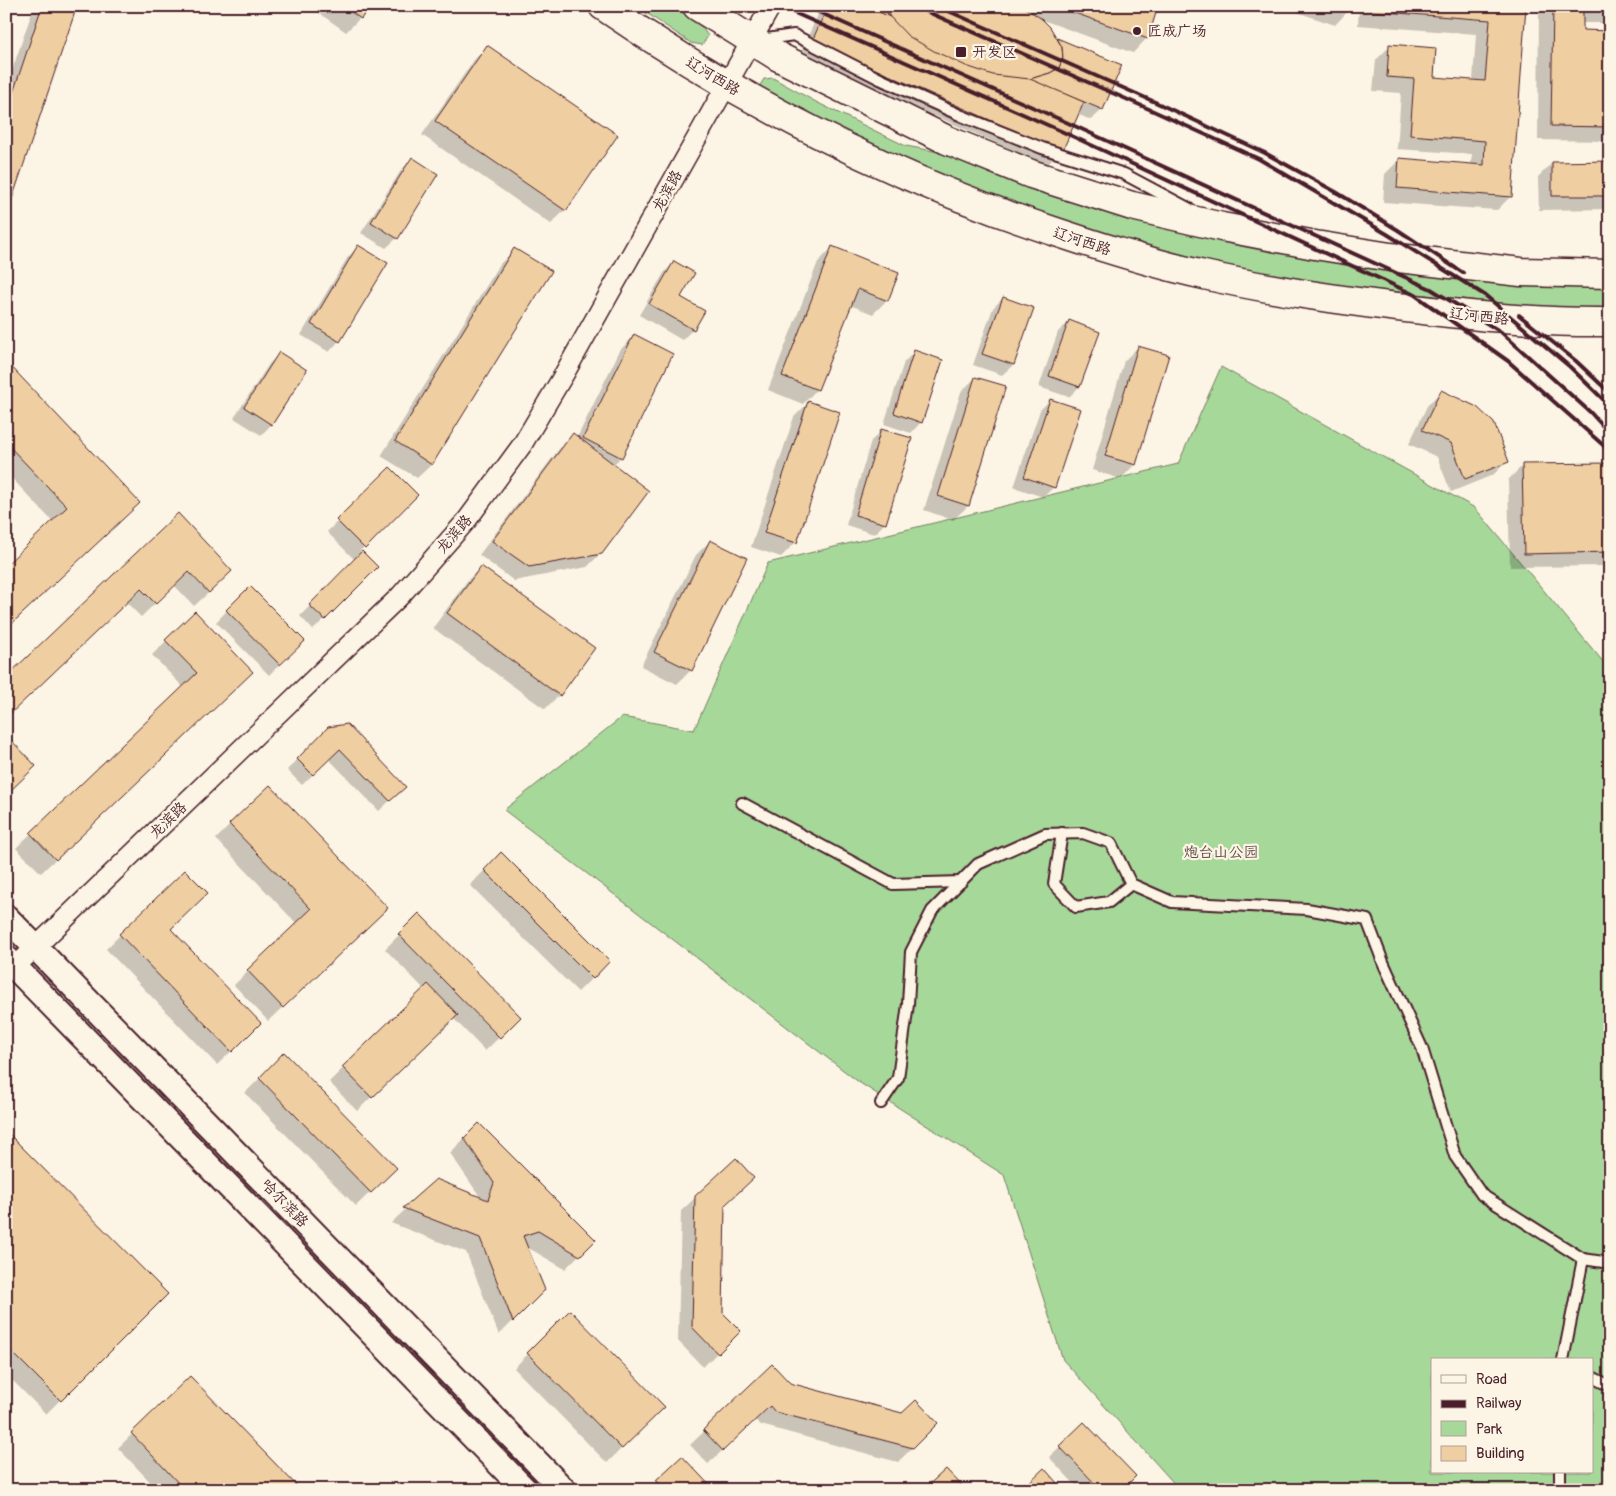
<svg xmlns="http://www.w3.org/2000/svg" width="1616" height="1496" viewBox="0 0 1616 1496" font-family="Pangolin,'LXGW WenKai TC',sans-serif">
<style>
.green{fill:#a6d89a;stroke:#787c62;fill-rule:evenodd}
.shadow{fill:#0003}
.building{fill:#efcfa1;stroke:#4a1f2b}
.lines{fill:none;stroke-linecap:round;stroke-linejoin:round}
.service-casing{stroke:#4a1f2b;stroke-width:14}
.minor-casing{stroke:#4a1f2b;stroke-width:22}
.tertiary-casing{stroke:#4a1f2b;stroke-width:28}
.secondary-casing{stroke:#4a1f2b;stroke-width:31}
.service{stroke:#fcf5e5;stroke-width:10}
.minor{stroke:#fcf5e5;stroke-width:19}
.tertiary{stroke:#fcf5e5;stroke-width:24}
.secondary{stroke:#fcf5e5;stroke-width:28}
.rail{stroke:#4a1f2b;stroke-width:4}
.poi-dot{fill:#4a1f2b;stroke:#fcf5e5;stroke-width:2}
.labels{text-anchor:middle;stroke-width:4.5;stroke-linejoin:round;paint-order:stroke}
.poi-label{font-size:15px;fill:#4a1f2b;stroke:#fcf5e5;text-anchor:start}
.street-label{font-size:15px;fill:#4a1f2b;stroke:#fcf5e5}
.park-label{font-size:15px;fill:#614d47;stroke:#fcf5e5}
</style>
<rect width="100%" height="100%" fill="#fcf5e5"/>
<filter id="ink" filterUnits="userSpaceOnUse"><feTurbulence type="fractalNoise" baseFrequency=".02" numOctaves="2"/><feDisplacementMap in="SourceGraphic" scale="10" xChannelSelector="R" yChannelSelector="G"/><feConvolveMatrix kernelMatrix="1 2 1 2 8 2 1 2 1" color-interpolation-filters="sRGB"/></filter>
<g filter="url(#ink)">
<!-- green -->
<g class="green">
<path d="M 636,6 L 673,6 L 701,26 L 708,36 L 702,45 L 691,43 Z"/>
<path d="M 773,78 L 816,102 L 906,146 L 944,153 L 1012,179 L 1610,285 L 1610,312 L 1535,307 L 1326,284 L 1244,273 L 1126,244 L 900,163 L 759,87 L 764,79 Z"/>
<path d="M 1221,367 L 1475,508 L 1610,670 L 1610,1490 L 1180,1490 L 1063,1360 L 1004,1175 L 860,1083 L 504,810 L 622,717 L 694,730 L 768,563 L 1178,464 ZM 1432,1360 L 1592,1360 L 1592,1472 L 1432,1472 Z"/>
</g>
<!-- shadow -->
<g class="shadow">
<path d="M 34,6 L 76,6 L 6,213 L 6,88 Z"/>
<path d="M 309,6 L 368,6 L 360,18 L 346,32 Z"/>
<path d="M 822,6 L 1157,6 L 1147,38 L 1133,53 L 1040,19 L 1057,40 L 1058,39 L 1120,66 L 1102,110 L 1091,120 L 1077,114 L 1061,151 L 1047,165 L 799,56 Z"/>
<path d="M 1279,6 L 1350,6 L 1349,10 L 1335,25 Z"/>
<path d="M 1359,6 L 1525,6 L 1511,196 L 1497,210 L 1383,202 L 1385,174 L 1399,160 L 1471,165 L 1472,154 L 1397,149 L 1401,93 L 1373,91 L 1376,60 L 1390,46 L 1432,78 L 1473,81 L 1476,34 L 1358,25 Z"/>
<path d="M 1539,6 L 1610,6 L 1610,23 L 1582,23 L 1582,32 L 1610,32 L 1610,141 L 1538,140 Z"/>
<path d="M 488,46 L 616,135 L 565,210 L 551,224 L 422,135 L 474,60 Z"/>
<path d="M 412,159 L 397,238 L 386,248 L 361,233 L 402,169 Z"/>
<path d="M 1552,163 L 1610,163 L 1610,209 L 1539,210 L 1538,177 Z"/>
<path d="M 359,246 L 339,341 L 329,352 L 301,335 L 348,257 Z"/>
<path d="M 832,248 L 887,300 L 873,314 L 850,305 L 817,389 L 803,404 L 768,390 L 818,262 Z"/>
<path d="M 514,250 L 432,464 L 417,478 L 381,456 L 500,264 Z"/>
<path d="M 674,262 L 679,297 L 703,311 L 693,329 L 682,340 L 639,315 L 664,273 Z"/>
<path d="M 1003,298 L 1033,309 L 1013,365 L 1002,375 L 973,365 L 993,308 Z"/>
<path d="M 1069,322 L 1079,387 L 1069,397 L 1039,387 L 1058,332 Z"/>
<path d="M 634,336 L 621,457 L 613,465 L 601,553 L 587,567 L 514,581 L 479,555 L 559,449 L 573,435 L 577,438 L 620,350 Z"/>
<path d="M 1138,347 L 1135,464 L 1121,479 L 1092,470 L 1124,361 Z"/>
<path d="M 914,352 L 921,422 L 911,433 L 884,424 L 904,362 Z"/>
<path d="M 279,354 L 306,371 L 271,425 L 261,435 L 234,418 L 269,364 Z"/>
<path d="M 6,363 L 139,503 L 53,522 L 6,472 Z"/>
<path d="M 975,378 L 968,506 L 953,520 L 924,510 L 961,392 Z"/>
<path d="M 1441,391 L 1507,461 L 1493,475 L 1451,492 L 1437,457 L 1409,444 L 1427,406 Z"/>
<path d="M 1050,400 L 1054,487 L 1043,497 L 1014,487 L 1040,410 Z"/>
<path d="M 808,403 L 838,413 L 795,543 L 781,557 L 751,547 L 794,417 Z"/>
<path d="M 882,430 L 885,523 L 874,534 L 846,525 L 871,441 Z"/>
<path d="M 1610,464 L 1610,560 L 1604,566 L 1510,567 L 1508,480 L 1522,466 Z"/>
<path d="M 390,468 L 416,495 L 360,551 L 376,567 L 313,630 L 300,616 L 355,560 L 327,532 Z"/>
<path d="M 178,515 L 217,585 L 194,606 L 174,585 L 141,617 L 126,602 Z"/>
<path d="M 710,541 L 691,670 L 677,684 L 641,666 L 696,555 Z"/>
<path d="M 481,567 L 559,695 L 545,709 L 433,628 L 467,581 Z"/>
<path d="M 250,587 L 303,641 L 269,675 L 216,622 Z"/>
<path d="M 166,641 L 237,686 L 41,873 L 16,848 L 183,687 L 152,655 Z"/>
<path d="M 329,728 L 404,787 L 379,811 L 329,759 L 302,785 L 287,770 Z"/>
<path d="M 230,825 L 372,922 L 268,1021 L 234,985 L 297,924 L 216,839 Z"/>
<path d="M 501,854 L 609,961 L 578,992 L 470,885 Z"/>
<path d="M 419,915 L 520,1017 L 485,1051 L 453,1018 L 357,1111 L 329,1082 L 424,989 L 385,949 Z"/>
<path d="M 170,929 L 260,1023 L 217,1065 L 106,949 L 120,935 Z"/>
<path d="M 284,1054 L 395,1168 L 356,1206 L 245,1093 Z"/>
<path d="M 479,1124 L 594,1240 L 565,1269 L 525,1246 L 544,1290 L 499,1335 L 466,1252 L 391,1223 L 437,1180 L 481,1198 L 450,1153 Z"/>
<path d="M 6,1133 L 166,1294 L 46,1414 L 6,1374 Z"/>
<path d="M 696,1197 L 724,1205 L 722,1313 L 739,1331 L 703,1367 L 678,1341 L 681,1211 Z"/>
<path d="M 570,1312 L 663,1407 L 607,1463 L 514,1368 Z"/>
<path d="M 772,1366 L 789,1384 L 937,1423 L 898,1462 L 761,1425 L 755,1420 L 708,1464 L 690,1445 Z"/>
<path d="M 190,1377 L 299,1490 L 158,1490 L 118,1448 Z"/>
<path d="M 1084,1424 L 1120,1490 L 1080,1490 L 1049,1457 Z"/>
<path d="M 657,1481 L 712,1490 L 648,1490 Z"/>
</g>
<!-- building -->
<g class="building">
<path d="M 42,6 L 77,6 L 6,217 L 6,114 Z"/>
<path d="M 343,6 L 370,6 L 361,19 Z"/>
<path d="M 828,6 L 866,6 L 1084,102 L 1062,152 L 812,41 Z"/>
<path d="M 866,6 L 883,6 L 890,17 Z"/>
<path d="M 883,6 L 1022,6 L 1042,19 L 1050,27 L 1062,47 L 1063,58 L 1059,68 L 1050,73 L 1030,79 L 993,75 L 966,66 L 934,51 L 908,36 L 890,17 Z"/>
<path d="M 1055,6 L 1158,6 L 1148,39 Z"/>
<path d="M 1335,6 L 1352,6 L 1350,11 Z"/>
<path d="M 1372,6 L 1526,6 L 1512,197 L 1397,188 L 1399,158 L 1484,165 L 1485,141 L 1410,135 L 1414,79 L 1387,77 L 1389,44 L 1436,48 L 1434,77 L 1485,81 L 1490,20 L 1371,11 Z"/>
<path d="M 1553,6 L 1610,6 L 1610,9 L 1583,9 L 1583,30 L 1610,31 L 1610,127 L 1551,126 Z"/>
<path d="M 1057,38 L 1122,65 L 1103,110 L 1030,79 L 1050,73 L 1059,68 L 1063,58 L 1062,47 Z"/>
<path d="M 487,45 L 618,135 L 566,211 L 435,121 Z"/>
<path d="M 412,157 L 438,174 L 398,239 L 371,222 Z"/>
<path d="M 1610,161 L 1610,196 L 1552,196 L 1552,162 Z"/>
<path d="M 358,245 L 388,263 L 340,342 L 311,324 Z"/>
<path d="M 832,246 L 899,273 L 888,301 L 858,289 L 818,390 L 782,376 Z"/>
<path d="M 514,248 L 552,271 L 432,465 L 395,441 Z"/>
<path d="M 674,261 L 695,273 L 681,297 L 705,311 L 694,330 L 649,304 Z"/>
<path d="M 1003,297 L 1034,308 L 1014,365 L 982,354 Z"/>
<path d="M 1069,320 L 1100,332 L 1080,387 L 1049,376 Z"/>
<path d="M 634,334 L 673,354 L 622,458 L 583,438 Z"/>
<path d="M 1138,346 L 1169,355 L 1136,465 L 1105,456 Z"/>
<path d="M 914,350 L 943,360 L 922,423 L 894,413 Z"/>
<path d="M 279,352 L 307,370 L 272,425 L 244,407 Z"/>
<path d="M 6,361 L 140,503 L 6,629 L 6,565 L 67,507 L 6,443 Z"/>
<path d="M 975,377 L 1006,386 L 969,506 L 938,496 Z"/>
<path d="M 1441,390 L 1477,407 L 1494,423 L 1509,462 L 1465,479 L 1451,443 L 1422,430 Z"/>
<path d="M 1050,399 L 1081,409 L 1055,488 L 1024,477 Z"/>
<path d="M 808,401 L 840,412 L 797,543 L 764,533 Z"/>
<path d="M 881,429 L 912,438 L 886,524 L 855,515 Z"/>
<path d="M 573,433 L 649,491 L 602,554 L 529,567 L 492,541 Z"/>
<path d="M 1610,463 L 1610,552 L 1524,554 L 1522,464 Z"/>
<path d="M 390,467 L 418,495 L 365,549 L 336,520 Z"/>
<path d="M 178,513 L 232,571 L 209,593 L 189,572 L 156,604 L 141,589 L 6,718 L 6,677 Z"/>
<path d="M 710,540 L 747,558 L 692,671 L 654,652 Z"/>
<path d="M 362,551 L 378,567 L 325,620 L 309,605 Z"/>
<path d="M 481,566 L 595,648 L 560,696 L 447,613 Z"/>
<path d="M 250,586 L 305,641 L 280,665 L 226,610 Z"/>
<path d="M 195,611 L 253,672 L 56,860 L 30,833 L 197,673 L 165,640 Z"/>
<path d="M 347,724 L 406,787 L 390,801 L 340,749 L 313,775 L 297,759 L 328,727 Z"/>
<path d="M 6,735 L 36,766 L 6,795 Z"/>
<path d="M 270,785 L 388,908 L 283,1008 L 247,970 L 311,909 L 229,824 Z"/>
<path d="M 501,852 L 610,961 L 593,979 L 484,870 Z"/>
<path d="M 185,870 L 208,893 L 171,929 L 261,1023 L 232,1052 L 119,934 Z"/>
<path d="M 419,913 L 521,1017 L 500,1038 L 398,934 Z"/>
<path d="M 428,984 L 458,1015 L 372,1098 L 342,1067 Z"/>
<path d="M 284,1052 L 397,1168 L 371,1193 L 259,1078 Z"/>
<path d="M 479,1123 L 596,1240 L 580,1256 L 538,1231 L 523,1236 L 545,1290 L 513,1322 L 480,1238 L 403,1208 L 436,1179 L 488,1200 L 494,1183 L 464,1138 Z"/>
<path d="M 6,1131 L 168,1294 L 61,1401 L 6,1346 Z"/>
<path d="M 736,1158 L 754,1178 L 725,1205 L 723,1313 L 741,1331 L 718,1354 L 692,1327 L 695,1196 Z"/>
<path d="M 570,1310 L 665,1407 L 622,1449 L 527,1353 Z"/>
<path d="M 772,1364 L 790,1383 L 902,1413 L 916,1400 L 938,1423 L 913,1448 L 775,1412 L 770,1406 L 723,1451 L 703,1430 Z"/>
<path d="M 190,1376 L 301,1490 L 185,1490 L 131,1433 Z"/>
<path d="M 1084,1422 L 1136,1476 L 1122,1490 L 1101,1490 L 1059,1446 Z"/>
<path d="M 682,1456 L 714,1490 L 665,1490 L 656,1480 Z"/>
<path d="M 1044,1468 L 1063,1490 L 1021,1490 Z"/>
<path d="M 946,1469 L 966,1490 L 923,1490 Z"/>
</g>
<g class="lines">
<defs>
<g id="service">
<path d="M 760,40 L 794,35 L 880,79 L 962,116 L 1042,148 L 1124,174 L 1188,208"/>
<path d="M 742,803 L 893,884 L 961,882"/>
<path d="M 1062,833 L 1054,884 L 1076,907 L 1109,902 L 1131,884"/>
<path d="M 881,1103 L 898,1078 L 908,1004 L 911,952 L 932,911 L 978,864 L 1045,834 L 1083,833 L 1111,843 L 1131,884 L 1172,902 L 1307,909 L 1367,920 L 1383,962 L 1422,1048 L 1455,1156 L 1482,1195 L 1583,1259 L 1563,1360"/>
<path d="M 1583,1259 L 1610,1263"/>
<path d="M 1592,1377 L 1610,1386"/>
<path d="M 1560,1490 L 1560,1472"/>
</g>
<path id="minor" d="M 15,967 L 400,596 L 467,520 L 522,445 L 563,376 L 771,6"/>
<g id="tertiary">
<path d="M 6,917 L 564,1490"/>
<path d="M 6,958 L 525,1490"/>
</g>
<g id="secondary">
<path d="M 603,6 C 744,103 897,180 1059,233 C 1107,249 1155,264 1204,275 C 1270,290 1338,300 1406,308 C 1474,316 1541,323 1610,322"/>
<path d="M 697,6 L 779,57 L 947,140 L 1031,174 L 1132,206 L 1222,227 L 1315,245 L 1390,257 L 1521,272 L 1610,274"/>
</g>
</defs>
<!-- service casing -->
<use href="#service" class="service-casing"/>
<!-- minor casing -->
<use href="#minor" class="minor-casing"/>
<!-- tertiary casing -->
<use href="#tertiary" class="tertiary-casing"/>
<!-- secondary casing -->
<use href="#secondary" class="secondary-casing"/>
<!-- service -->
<use href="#service" class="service"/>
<!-- minor -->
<use href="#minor" class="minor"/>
<!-- tertiary -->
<use href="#tertiary" class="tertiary"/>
<!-- secondary -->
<use href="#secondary" class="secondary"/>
<!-- rail -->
<g class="rail">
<path d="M 779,6 L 1061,131 L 1415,295 L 1508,361 L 1603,445 L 1610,453"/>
<path d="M 805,6 L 1066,122 L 1431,289 L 1501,332 L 1590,412 L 1610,434"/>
<path d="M 914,6 L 1149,109 L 1259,159 L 1387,234 L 1486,296 L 1570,367 L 1610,406"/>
<path d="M 937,6 L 1155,102 L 1265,153 L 1336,192 L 1398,230 L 1463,273"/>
<path d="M 1519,315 L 1576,361 L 1610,393"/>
</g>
</g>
</g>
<!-- markers -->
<g class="poi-dot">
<circle cx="1137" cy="31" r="5"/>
<rect x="955" y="46" width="12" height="12" rx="2.5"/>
</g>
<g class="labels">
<!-- poi labels -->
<g class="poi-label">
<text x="1147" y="36">匠成广场</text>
<text x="972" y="57">开发区</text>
</g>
<!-- street labels -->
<g class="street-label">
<text transform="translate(713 76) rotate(31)" y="5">辽河西路</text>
<text transform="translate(667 191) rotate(-61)" y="5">龙滨路</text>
<text transform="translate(1082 241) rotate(18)" y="5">辽河西路</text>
<text transform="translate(1479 316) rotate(6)" y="5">辽河西路</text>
<text transform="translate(454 534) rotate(-49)" y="5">龙滨路</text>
<text transform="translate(168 820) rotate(-44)" y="5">龙滨路</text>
<text transform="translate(285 1203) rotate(46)" y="5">哈尔滨路</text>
</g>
<!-- park labels -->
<g class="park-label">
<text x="1221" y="857">炮台山公园</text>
</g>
</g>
<!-- margin -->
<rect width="1616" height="1496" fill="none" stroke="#fcf5e5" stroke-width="25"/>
<rect x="12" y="12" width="1591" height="1471" fill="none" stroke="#4a1f2b" stroke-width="2" filter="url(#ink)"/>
<!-- legend -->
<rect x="1431" y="1358" width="162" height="115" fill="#fcf5e5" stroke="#b59f9b"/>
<rect x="1441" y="1375" width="25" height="8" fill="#fcf5e5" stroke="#b59f9b"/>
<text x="1476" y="1384" font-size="15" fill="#4a1f2b">Road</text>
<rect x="1441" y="1400" width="25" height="8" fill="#4a1f2b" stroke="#b59f9b"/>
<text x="1476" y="1408" font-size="15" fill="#4a1f2b">Railway</text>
<rect x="1441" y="1421" width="25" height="15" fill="#a6d89a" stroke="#b59f9b"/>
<text x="1476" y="1434" font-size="15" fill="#4a1f2b">Park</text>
<rect x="1441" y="1446" width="25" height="15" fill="#efcfa1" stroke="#b59f9b"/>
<text x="1476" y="1458" font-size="15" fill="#4a1f2b">Building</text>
</svg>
